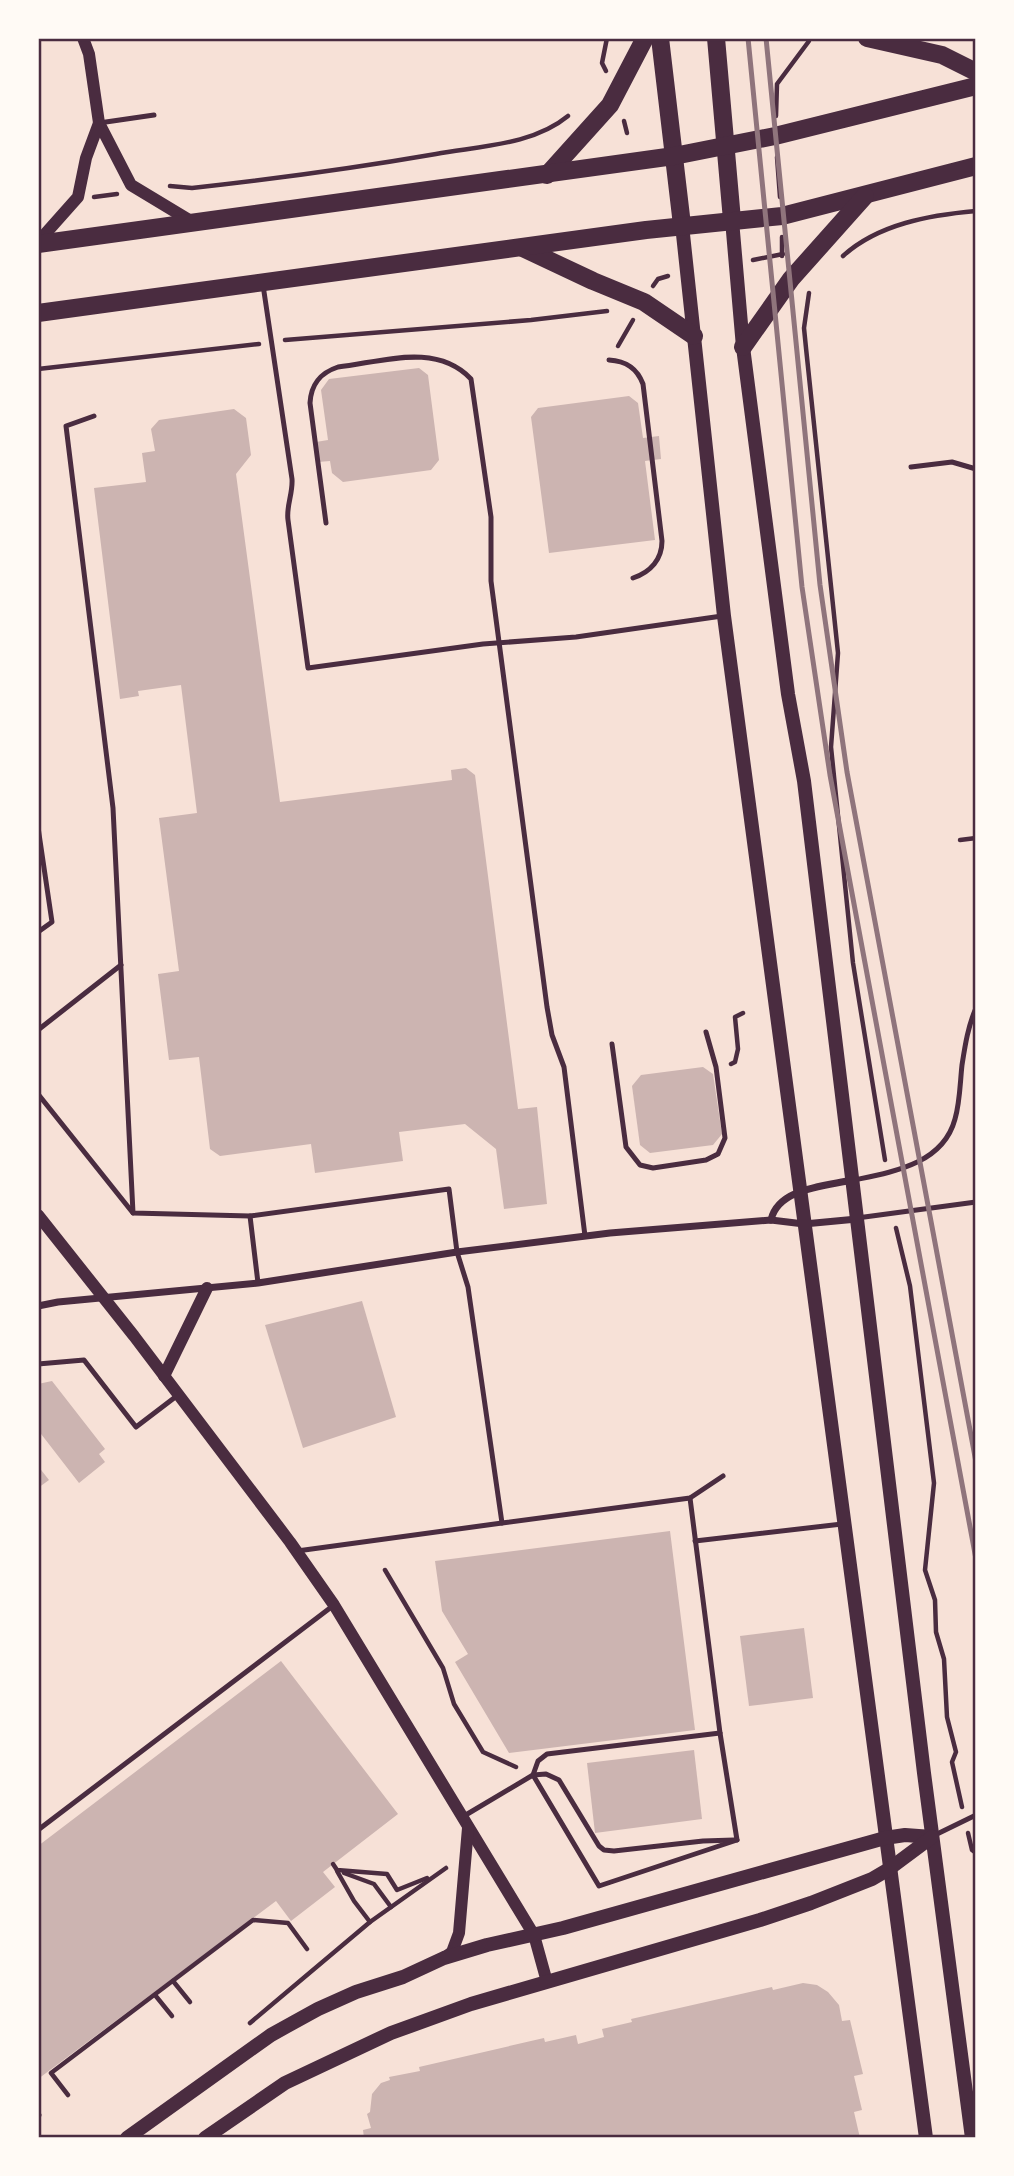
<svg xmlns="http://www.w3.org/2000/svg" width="1014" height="2176" viewBox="0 0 1014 2176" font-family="Lora,serif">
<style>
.building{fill:#ccb4b1}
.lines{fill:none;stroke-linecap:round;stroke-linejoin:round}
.path{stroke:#4a2c40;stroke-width:4.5}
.service{stroke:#4a2c40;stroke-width:5}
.minor{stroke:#4a2c40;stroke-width:7}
.tertiary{stroke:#4a2c40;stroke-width:12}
.secondary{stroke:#4a2c40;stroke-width:14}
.primary{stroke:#4a2c40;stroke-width:18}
.rail{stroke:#8f747c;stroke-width:5}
.neatline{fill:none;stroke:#4a2c40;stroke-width:2.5}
</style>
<rect width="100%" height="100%" fill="#f7e1d7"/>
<!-- building -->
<g class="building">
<path d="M 419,368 L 428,375 L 439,460 L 431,470 L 343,482 L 332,473 L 330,461 L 318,462 L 316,442 L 328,440 L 321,390 L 329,379 Z"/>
<path d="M 629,396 L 638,403 L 643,438 L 659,436 L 661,459 L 645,461 L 655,540 L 549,553 L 531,417 L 538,408 Z"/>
<path d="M 234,409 L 246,418 L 251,455 L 236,474 L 280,802 L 452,780 L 451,770 L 466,768 L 475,775 L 518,1109 L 537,1107 L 547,1204 L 504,1209 L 496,1149 L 465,1124 L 399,1132 L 403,1161 L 315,1173 L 311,1144 L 220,1156 L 210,1149 L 199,1057 L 169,1060 L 158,974 L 179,971 L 159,818 L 197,813 L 181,685 L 138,691 L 139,696 L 120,699 L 94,488 L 146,482 L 142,453 L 155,451 L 151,429 L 159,420 Z"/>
<path d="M 703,1067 L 713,1074 L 722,1134 L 713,1145 L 650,1153 L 640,1145 L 632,1086 L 641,1075 Z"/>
<path d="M 362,1301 L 396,1417 L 303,1448 L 265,1325 Z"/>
<path d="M 52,1381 L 105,1449 L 99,1454 L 105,1462 L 79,1483 L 38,1430 L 38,1384 Z"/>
<path d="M 38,1466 L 49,1480 L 38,1488 Z"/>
<path d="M 670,1531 L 695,1730 L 509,1753 L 455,1662 L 468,1654 L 442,1611 L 435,1561 Z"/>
<path d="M 804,1628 L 813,1698 L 749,1706 L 740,1636 Z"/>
<path d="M 281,1661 L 398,1814 L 323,1872 L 335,1887 L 291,1921 L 276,1901 L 38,2079 L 38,1846 Z"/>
<path d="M 694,1750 L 702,1819 L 595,1833 L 587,1763 Z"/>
<path d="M 803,1983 L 817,1985 L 828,1992 L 839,2005 L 842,2021 L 850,2020 L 863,2074 L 854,2076 L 862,2110 L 854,2112 L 860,2138 L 364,2138 L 363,2130 L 371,2128 L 367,2114 L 370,2112 L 372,2094 L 381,2083 L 390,2080 L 389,2077 L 420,2071 L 419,2067 L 544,2038 L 545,2042 L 576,2035 L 578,2044 L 604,2037 L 602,2029 L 632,2022 L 631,2019 L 772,1987 L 773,1990 Z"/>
</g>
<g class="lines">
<!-- path -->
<g class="path">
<path d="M 606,71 L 602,63 L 607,38"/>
<path d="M 776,116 L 777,84 L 809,41"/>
<path d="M 624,121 L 627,133"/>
<path d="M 777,157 L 780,197"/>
<path d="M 170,186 L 192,188 C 274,179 355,168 436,154 C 480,146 533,145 568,116"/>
<path d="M 94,197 L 117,194"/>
<path d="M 782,237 L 782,256"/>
<path d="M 843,256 C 878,224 930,215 976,211"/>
<path d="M 753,260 L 783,254"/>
<path d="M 653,286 L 658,279 L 668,276"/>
<path d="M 809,293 L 804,328 L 806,348 L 838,653 L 831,747 L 853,963 L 885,1160"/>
<path d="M 285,340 L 531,320 L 607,311"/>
<path d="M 618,346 L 633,320"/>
<path d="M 38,369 L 259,344"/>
<path d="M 960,840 L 976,838"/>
<path d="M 731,1064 L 735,1062 L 738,1049 L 735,1017 L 743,1013"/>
<path d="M 896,1228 L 910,1286 L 934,1483 L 925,1570 L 935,1600 L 936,1632 L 944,1659 L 947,1717 L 956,1752 L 952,1762 L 962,1807"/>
<path d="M 385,1570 L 443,1668 L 454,1704 L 483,1752 L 516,1767"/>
<path d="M 968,1833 L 972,1850 L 976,1853"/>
<path d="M 976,1858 L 976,1875"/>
<path d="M 333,1864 L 337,1870 L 387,1874 L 397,1890 L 427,1878"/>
<path d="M 337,1871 L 354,1901 L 370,1922"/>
<path d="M 344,1873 L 374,1884 L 391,1907"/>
<path d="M 173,1981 L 190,2002"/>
<path d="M 155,1995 L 172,2016"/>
<path d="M 250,2023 L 370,1922 L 446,1868"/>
<path d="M 68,2095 L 51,2073 L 253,1920 L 288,1923 L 307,1949"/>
</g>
<!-- service -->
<g class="service">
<path d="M 99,123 L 154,115"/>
<path d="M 263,285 L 292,479 C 293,494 286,506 288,520 L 308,668 L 483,644 L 576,637 L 722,616"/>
<path d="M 609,360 C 626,361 637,368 643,384 L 662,541 C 662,559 651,572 633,578"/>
<path d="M 94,416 L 66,426 L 113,808 L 133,1213"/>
<path d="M 911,467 L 952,462 L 976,469"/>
<path d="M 976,487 L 976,488"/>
<path d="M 326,523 L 310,403 C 311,384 320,373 338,367 C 382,362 436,342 471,379 L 491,517 L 491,581 L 547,1007 L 552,1035 L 564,1067 L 585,1236"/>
<path d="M 38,827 L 52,922 L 38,932"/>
<path d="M 38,1030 L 121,965"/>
<path d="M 612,1044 L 626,1147 L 640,1165 L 653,1168 L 706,1160 L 718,1154 L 725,1138 L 716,1067 L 706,1032"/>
<path d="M 38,1094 L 133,1213 L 250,1216 L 449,1189 L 457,1252 L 468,1287 L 502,1523 L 690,1498 L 723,1476"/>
<path d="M 854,1180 C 893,1172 943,1164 955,1119 C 960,1102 960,1083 962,1065 C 965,1046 968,1026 976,1008"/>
<path d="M 250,1216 L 258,1283"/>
<path d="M 857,1218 L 976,1202"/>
<path d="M 38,1364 L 84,1360 L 136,1427 L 178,1395"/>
<path d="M 690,1498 L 720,1733 L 737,1840"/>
<path d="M 695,1541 L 842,1524"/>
<path d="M 297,1551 L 502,1523"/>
<path d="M 720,1733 L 547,1754 L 538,1761 L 533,1775 L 599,1886 L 737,1840"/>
<path d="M 464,1816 L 533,1775 L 546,1774 L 559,1780 L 599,1846 L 604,1850 L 614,1851 L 703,1841 L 734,1840"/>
<path d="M 38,1830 L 334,1605"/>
<path d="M 935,1835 L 976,1815"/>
<path d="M 38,2115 L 39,2115"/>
</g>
<!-- minor -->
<g class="minor">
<path d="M 771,1220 C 778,1188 826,1186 852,1180"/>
<path d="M 38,1306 L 58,1302 L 258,1283 L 457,1252 L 610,1233 L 771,1220 L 804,1224 L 857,1219"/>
</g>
<!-- tertiary -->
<g class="tertiary">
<path d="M 83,38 L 89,54 L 99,123 L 131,185 L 194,223"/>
<path d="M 38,242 L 78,197 L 86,158 L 99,123"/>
<path d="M 38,1215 L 134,1336 L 290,1542 L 334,1605 L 534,1935 L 547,1982"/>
<path d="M 164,1376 L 207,1288"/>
<path d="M 444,1958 L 452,1952 L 459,1933 L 468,1828"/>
</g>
<!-- secondary -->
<g class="secondary">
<path d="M 732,220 L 743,347 L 788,694 L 804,781 L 924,1773 L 972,2138"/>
<path d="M 682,225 L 724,616 L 926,2138"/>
<path d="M 127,2138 L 271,2035 L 318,2009 L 356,1992 L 403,1977 L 444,1958 L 487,1945 L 563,1928 L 885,1838 L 905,1835 L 932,1837"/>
<path d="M 205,2138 L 285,2083 L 391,2033 L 471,2004 L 760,1920 L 811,1903 L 872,1879 L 889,1869 L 932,1837"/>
</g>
<!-- primary -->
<g class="primary">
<path d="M 660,38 L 682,225"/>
<path d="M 716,38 L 732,220"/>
<path d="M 867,38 L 942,55 L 976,72"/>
<path d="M 547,175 L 610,105 L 645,38"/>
<path d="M 38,244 L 674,156 L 775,136 L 976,86"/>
<path d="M 523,248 L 593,281 L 644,302 L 694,336"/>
<path d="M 38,313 L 646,230 L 782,216 L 976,166"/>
<path d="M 743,347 L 791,279 L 865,196"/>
</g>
<!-- rail -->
<g class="rail">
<path d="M 748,38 L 802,587 L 830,775 L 976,1559"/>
<path d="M 766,38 L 820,585 L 847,772 L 976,1462"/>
</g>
</g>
<!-- border -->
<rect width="1014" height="2176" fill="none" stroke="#fffaf5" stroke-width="80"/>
<rect x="40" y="40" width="934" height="2096" class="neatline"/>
</svg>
